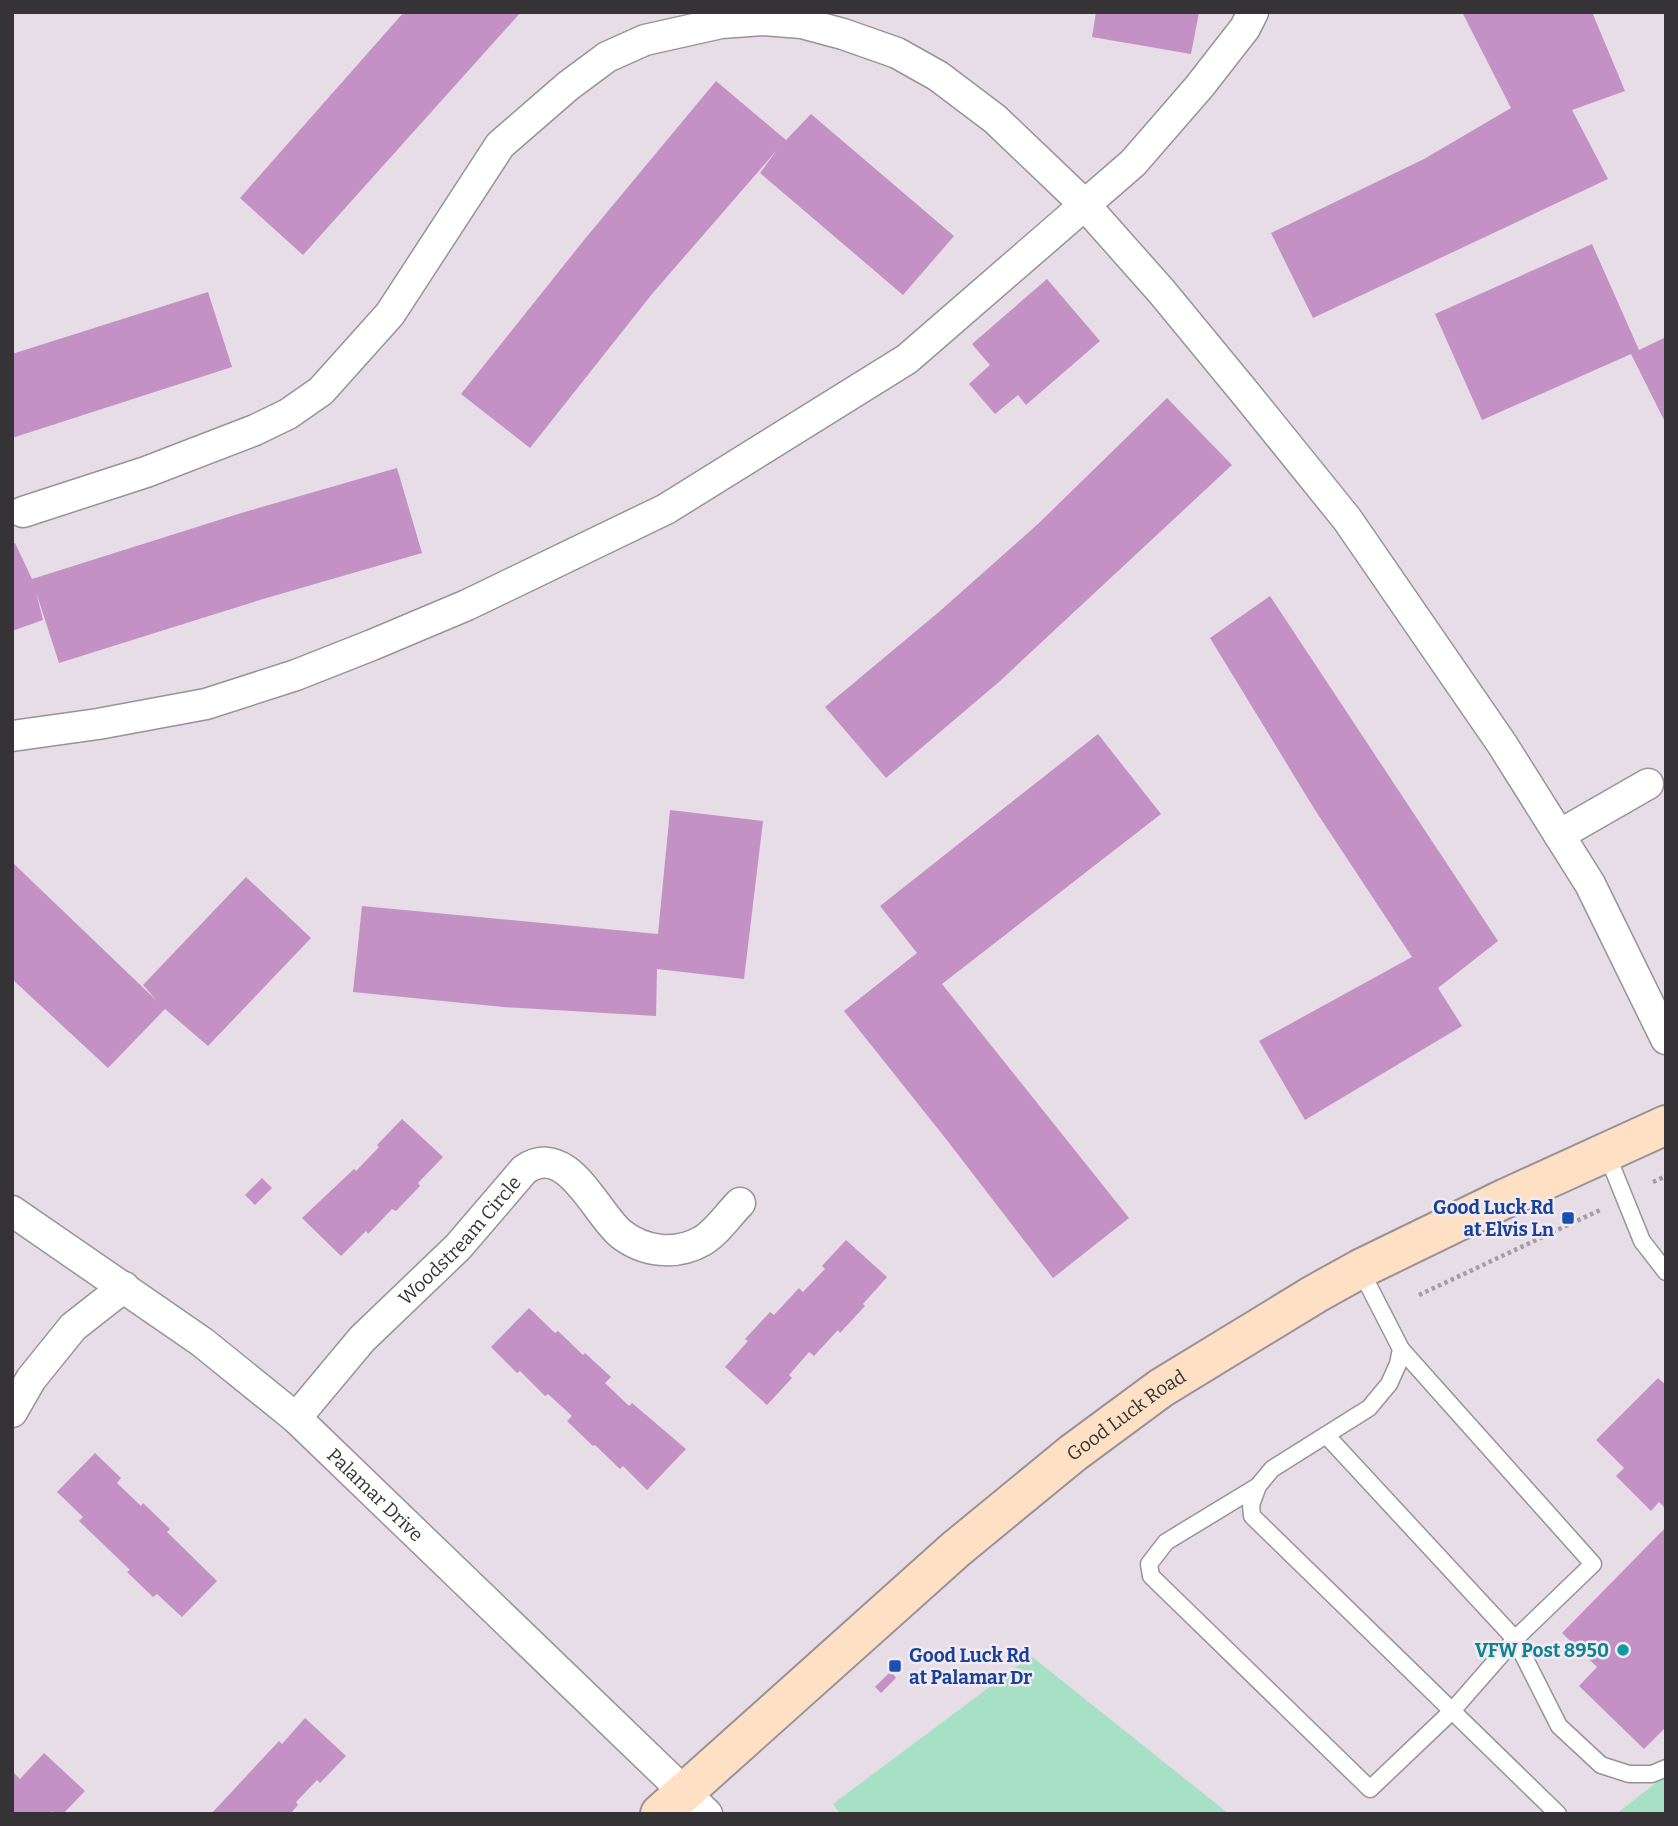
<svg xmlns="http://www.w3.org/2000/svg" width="1678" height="1826" viewBox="0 0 1678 1826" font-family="Bitter,serif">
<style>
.green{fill:#a6e1c6}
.building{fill:#c391c4}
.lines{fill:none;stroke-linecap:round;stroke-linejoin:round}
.service-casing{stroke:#9a929a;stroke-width:19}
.minor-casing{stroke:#9a929a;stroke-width:33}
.secondary-casing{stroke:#9a929a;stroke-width:42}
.path{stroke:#a49da4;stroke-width:4.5;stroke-dasharray:3.5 3.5;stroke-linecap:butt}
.service{stroke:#fff;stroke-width:16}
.minor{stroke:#fff;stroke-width:30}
.secondary{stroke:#fee0c5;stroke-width:38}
.transit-dot{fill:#1a4fb4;stroke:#f3eaf3;stroke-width:2.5}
.culture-dot{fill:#0f9aa8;stroke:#f3eaf3;stroke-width:2.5}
.labels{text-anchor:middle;stroke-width:5;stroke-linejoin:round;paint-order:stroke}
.transit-label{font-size:19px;font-weight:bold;fill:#164399;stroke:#f3eaf3;text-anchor:end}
.street-label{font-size:19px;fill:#363336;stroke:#f3eaf3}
.culture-label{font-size:19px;font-weight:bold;fill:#0d838f;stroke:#f3eaf3;text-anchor:end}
</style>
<rect width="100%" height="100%" fill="#e6dde6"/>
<!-- green -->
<g class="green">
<path d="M 1031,1656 L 1229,1814 L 840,1814 L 833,1804 Z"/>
<path d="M 1666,1775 L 1666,1814 L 1616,1814 Z"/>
</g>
<!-- building -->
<g class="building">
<path d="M 404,12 L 521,12 L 303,255 L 240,198 Z"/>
<path d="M 1096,12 L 1199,12 L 1191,54 L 1092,37 Z"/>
<path d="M 1462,12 L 1592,12 L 1625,91 L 1572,110 L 1608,179 L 1313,318 L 1271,233 L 1424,159 L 1511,108 Z"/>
<path d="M 716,81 L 786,140 L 811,114 L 954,236 L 903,295 L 760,173 L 777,150 L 652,294 L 530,448 L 461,394 L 584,240 Z"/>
<path d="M 1592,244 L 1639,350 L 1666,337 L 1666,424 L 1631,354 L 1482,420 L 1435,314 Z"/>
<path d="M 1047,279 L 1100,341 L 1026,405 L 1018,395 L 995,414 L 969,384 L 990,365 L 972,344 Z"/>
<path d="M 208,292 L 232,367 L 12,438 L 12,354 Z"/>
<path d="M 1167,398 L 1232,465 L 1000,681 L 886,778 L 825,707 L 940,611 L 1039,523 Z"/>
<path d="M 397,468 L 422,553 L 263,599 L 59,663 L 36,592 L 43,620 L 12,631 L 12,544 L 15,543 L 32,579 L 238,514 Z"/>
<path d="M 1270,596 L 1498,941 L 1438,988 L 1462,1026 L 1305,1120 L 1259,1041 L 1412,957 L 1315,810 L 1210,638 Z"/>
<path d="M 1098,734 L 1161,814 L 942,984 L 1129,1218 L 1053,1278 L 946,1139 L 844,1011 L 917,953 L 880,906 Z"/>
<path d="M 670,810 L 763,821 L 744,979 L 657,969 L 656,1016 L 503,1007 L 353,992 L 362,906 L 658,934 Z"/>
<path d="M 12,862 L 157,1001 L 143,985 L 246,877 L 311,938 L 208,1046 L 165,1009 L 108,1068 L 12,979 Z"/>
<path d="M 402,1119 L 443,1157 L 418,1183 L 420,1186 L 396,1211 L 392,1209 L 368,1234 L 366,1231 L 341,1256 L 302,1218 L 354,1169 L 356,1171 L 379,1147 L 377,1145 Z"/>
<path d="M 262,1178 L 272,1188 L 255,1205 L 245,1195 Z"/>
<path d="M 846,1240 L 887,1277 L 863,1304 L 865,1306 L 840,1333 L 838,1330 L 814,1356 L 809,1352 L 789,1375 L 792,1378 L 767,1405 L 725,1367 L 748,1341 L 745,1339 L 770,1312 L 774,1315 L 799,1288 L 803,1292 L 825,1269 L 822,1266 Z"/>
<path d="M 529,1308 L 555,1333 L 558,1331 L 583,1355 L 585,1353 L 611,1377 L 605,1383 L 629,1406 L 632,1403 L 686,1449 L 647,1490 L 623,1466 L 620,1469 L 595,1445 L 593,1446 L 567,1421 L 572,1416 L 548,1394 L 545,1396 L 520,1371 L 517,1373 L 491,1347 Z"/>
<path d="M 1658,1378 L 1666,1385 L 1666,1509 L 1659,1502 L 1651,1511 L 1616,1476 L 1624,1468 L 1596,1440 Z"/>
<path d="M 95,1453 L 121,1478 L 117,1483 L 141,1506 L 143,1503 L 170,1529 L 167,1532 L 217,1581 L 182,1617 L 157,1594 L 153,1597 L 127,1572 L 130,1570 L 79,1521 L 83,1517 L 57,1492 Z"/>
<path d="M 1666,1527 L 1666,1727 L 1644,1749 L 1579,1686 L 1597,1667 L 1562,1633 Z"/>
<path d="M 891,1671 L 896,1678 L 881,1693 L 875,1687 Z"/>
<path d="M 305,1718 L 346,1756 L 320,1783 L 317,1780 L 296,1802 L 298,1805 L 290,1814 L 211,1814 L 279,1741 L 282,1744 Z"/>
<path d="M 44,1753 L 85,1791 L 63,1814 L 55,1814 L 52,1811 L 50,1814 L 12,1814 L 12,1774 L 13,1772 L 20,1779 Z"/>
</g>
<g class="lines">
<defs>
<g id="service">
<path d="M 1606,1152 L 1642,1241 L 1666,1272"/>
<path d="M 1360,1269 L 1401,1349 L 1398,1364 L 1389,1384 L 1369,1408 L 1272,1469 L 1258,1486 L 1251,1505 L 1252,1516 L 1558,1814"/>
<path d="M 1326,1435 L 1515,1639 L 1559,1726 L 1601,1765 L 1629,1774 L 1652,1774 L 1666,1768"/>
<path d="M 1258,1486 L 1166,1542 L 1149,1564 L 1151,1576 L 1370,1789 L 1452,1711 L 1515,1639 L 1593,1564 L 1401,1349"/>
</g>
<g id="minor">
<path d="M 23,512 L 146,472 L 255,430 L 288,414 L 321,391 L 390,314 L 500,145 L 568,86 L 607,57 L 645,40 L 721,23 L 763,20 L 802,23 L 843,34 L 897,53 L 938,76 L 995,119 L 1084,204 L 1162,292 L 1246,394 L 1347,519 L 1502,744 L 1590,884 L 1666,1039"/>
<path d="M 12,736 L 98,724 L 206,704 L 296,675 L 372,645 L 467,605 L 666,509 L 907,359 L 1133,163 L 1199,87 L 1245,28 L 1253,12"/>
<path d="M 1559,835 L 1648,784"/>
<path id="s1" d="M 12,1211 L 202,1342 L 296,1418 L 707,1814"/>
<path d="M 12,1412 L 31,1379 L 73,1327 L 124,1287"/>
<path id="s2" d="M 296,1418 L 362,1339 L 458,1247 L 524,1170 C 567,1139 596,1214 621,1234 C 644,1252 676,1256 702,1241 C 716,1233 728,1215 740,1203"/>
</g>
<g id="secondary">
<path id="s3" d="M 660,1814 L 956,1549 L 1073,1453 L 1161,1388 L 1315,1294 L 1360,1269 L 1506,1198 L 1666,1125"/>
</g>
</defs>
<!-- service casing -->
<use href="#service" class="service-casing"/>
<!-- minor casing -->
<use href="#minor" class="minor-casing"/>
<!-- secondary casing -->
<use href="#secondary" class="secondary-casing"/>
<!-- path -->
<g class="path">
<path d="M 1653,1182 L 1666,1176"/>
<path d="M 1419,1295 L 1600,1210"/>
</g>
<!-- service -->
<use href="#service" class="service"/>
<!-- minor -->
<use href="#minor" class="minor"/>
<!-- secondary -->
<use href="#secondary" class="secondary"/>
</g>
<!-- markers -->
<g class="transit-dot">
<rect x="1561" y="1211" width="14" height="14" rx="3.5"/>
<rect x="888" y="1659" width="14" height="14" rx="3.5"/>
</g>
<circle class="culture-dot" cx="1623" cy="1650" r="7"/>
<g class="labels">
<!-- transit labels -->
<g class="transit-label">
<text x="1554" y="1214">Good Luck Rd<tspan x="1554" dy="22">at Elvis Ln</tspan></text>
<text x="909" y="1662" text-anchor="start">Good Luck Rd<tspan x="909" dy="22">at Palamar Dr</tspan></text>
</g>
<!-- street labels -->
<g class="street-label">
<text dy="7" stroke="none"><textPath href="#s2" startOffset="242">Woodstream Circle</textPath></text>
<text dy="7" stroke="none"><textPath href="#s3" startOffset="614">Good Luck Road</textPath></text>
<text dy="7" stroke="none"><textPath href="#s1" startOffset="462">Palamar Drive</textPath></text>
</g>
<!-- culture labels -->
<g class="culture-label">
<text x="1609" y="1657">VFW Post 8950</text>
</g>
</g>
<!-- border -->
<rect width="1678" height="1826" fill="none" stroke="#363336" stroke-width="28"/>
</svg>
